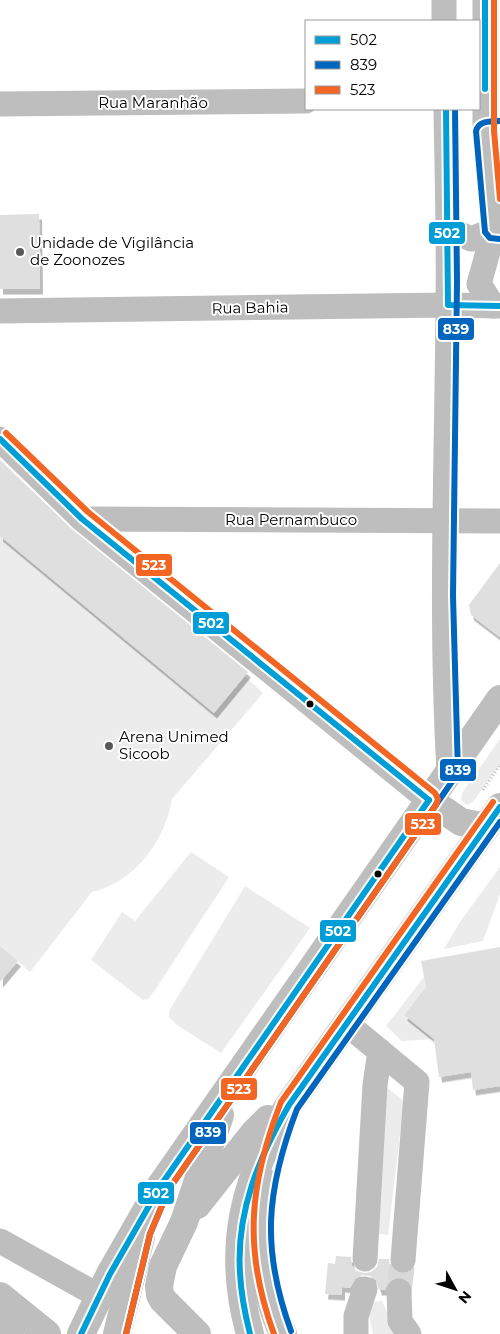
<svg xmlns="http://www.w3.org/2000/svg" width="500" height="1334" viewBox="0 0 500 1334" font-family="Montserrat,sans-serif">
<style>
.green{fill:#ececec}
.building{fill:#dfdfdf;filter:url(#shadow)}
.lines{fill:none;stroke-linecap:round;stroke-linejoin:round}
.minor-tunnel{stroke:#d9d9d9;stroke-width:25;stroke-dasharray:25 12;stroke-linecap:butt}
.path{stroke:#b9b9b9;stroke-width:3;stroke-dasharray:1 2.5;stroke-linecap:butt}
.minor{stroke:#bebebe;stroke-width:25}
.major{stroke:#bebebe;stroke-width:28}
.bus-1-casing{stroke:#fff;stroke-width:10}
.bus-2-casing{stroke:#fff;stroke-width:10}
.bus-3-casing{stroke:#fff;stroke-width:10}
.bus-1{stroke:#009ed6;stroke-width:6}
.bus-2{stroke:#0065bd;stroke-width:6}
.bus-3{stroke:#f26522;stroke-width:6}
.poi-dot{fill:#595959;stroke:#fff;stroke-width:2}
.bus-dot{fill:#000;stroke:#fff;stroke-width:2}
.labels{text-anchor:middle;stroke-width:4;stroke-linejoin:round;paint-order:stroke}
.street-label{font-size:15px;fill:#000;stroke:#fff}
.poi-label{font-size:15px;fill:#000;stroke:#fff;text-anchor:start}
.line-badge{stroke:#fff;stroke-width:2}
.badge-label{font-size:14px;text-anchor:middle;font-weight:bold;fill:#fff}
</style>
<defs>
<filter id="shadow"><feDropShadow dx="3" dy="5.5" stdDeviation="0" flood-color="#0004"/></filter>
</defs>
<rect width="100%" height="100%" fill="#fff"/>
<!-- green -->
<g class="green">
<path d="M 0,475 L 234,666 L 263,693 L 172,799 C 165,841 135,882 92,892 L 30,972 L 0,946 Z"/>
<path d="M 500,739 L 500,764 L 473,802 L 467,805 L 461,800 L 462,793 Z"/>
<path d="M 191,852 L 229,877 L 155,990 L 148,999 L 143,1000 L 91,960 L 122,912 L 135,921 Z"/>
<path d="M 500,867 L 500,894 L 483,941 L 444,949 L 460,922 Z"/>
<path d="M 245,886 L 310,928 L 221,1053 L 177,1025 L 169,1017 L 169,1011 Z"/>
<path d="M 424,977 L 426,987 L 404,1015 L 434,1039 L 402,1041 L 386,1026 Z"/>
<path d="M 386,1087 L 404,1101 L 388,1235 L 368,1232 Z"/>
<path d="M 382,1301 L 397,1334 L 373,1334 L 366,1303 Z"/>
</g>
<!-- building -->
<g class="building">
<path d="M 39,214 L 40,289 L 0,289 L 0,215 Z"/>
<path d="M 0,460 L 73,530 L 248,672 L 214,713 L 0,536 Z"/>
<path d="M 500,563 L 500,637 L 471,615 L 469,605 Z"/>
<path d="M 0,946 L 18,961 L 0,982 Z"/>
<path d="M 500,947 L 500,1086 L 473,1090 L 471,1072 L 439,1077 L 434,1039 L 404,1015 L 426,987 L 421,961 Z"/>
<path d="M 336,1256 L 351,1257 L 352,1266 L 357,1271 L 364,1273 L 371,1272 L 377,1267 L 379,1259 L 389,1259 L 390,1267 L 395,1272 L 405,1274 L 404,1278 L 398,1277 L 391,1279 L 387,1284 L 385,1290 L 379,1290 L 376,1280 L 370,1276 L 362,1275 L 355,1279 L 350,1288 L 342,1287 L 342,1295 L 325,1294 L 328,1263 L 335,1264 Z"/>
</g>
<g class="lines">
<!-- minor-tunnel -->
<path class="minor-tunnel" d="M 399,1291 L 403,1260"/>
<!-- path -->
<path class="path" d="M 483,790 L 500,765"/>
<!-- minor -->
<g class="minor">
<path d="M 444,0 L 444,21"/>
<path d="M 485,0 L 485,131 L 494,230 L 479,284 L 493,306"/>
<path d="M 0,104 L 306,101"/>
<path d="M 446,109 C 447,174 449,240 448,305 C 447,460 440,616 449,771"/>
<path d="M 448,228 L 471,239 L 494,230 L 500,230"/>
<path d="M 0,311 L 448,305 L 500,306"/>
<path d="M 0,439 L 82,519 L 429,800"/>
<path d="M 82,519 L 500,521"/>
<path d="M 347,1024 L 417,1082 L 403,1260"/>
<path d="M 0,1241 L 99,1296"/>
<path d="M 365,1259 L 375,1085 L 380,1051"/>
<path d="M 399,1291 L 400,1321 L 409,1334"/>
<path d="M 356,1334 L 356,1316 L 365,1289"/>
</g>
<!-- major -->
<g class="major">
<path d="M 429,800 L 461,822 L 486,827"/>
<path d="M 265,1182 C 258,1233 262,1287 283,1334"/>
<path d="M 197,1205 L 254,1133 L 268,1119"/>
<path d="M 0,1296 L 47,1334"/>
<path d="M 0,1326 L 10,1334"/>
<path d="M 81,1334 L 110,1274 L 161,1185 L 500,699"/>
<path d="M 117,1334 L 141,1237"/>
<path d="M 197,1334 L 163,1300 L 160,1295 L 159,1286 L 163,1266 L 184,1222 L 220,1115"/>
<path d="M 250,1334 C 226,1249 243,1179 289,1105 L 500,807"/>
</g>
<defs>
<g id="bus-1">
<path d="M 485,0 L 485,89"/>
<path d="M 446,109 L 448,305 L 500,306"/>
<path d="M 0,439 L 82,519 L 429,800"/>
<path d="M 81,1334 L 110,1274 L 161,1185 L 429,800"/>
<path d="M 250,1334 C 245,1314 241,1294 240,1273 C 236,1212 259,1157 289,1105 L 500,807"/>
</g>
<g id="bus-2">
<path d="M 499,121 C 490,122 479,120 476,131 L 485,232 L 490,238 L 500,239"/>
<path d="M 291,1331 C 261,1249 266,1190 297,1109 L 500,822"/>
<path d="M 126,1334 L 150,1234 L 169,1189 L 458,773 L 453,596 L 457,281 L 455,109"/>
</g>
<g id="bus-3">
<path d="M 494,0 L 494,131 L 500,199"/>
<path d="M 6,433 L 88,512 L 435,793 L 438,799 L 436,805 L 169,1189 L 150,1234 L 126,1334"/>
<path d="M 274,1334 C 243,1250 249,1184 281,1102 L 493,802"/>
</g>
</defs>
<!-- bus-1 casing -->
<use href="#bus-1" class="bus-1-casing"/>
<!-- bus-2 casing -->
<use href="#bus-2" class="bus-2-casing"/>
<!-- bus-3 casing -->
<use href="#bus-3" class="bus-3-casing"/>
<!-- bus-1 -->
<use href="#bus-1" class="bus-1"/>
<!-- bus-2 -->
<use href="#bus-2" class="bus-2"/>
<!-- bus-3 -->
<use href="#bus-3" class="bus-3"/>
</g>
<!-- markers -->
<g class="poi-dot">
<circle cx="20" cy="252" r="5"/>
<circle cx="109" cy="746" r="5"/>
</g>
<g class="bus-dot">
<circle cx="310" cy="704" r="4.5"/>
<circle cx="378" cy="874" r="4.5"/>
</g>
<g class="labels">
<!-- street labels -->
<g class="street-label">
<text x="153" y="108">Rua Maranhão</text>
<text transform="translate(250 308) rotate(-1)" y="5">Rua Bahia</text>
<text x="291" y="525">Rua Pernambuco</text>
</g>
<!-- poi labels -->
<g class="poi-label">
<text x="30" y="248">Unidade de Vigilância<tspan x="30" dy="17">de Zoonozes</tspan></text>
<text x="119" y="742">Arena Unimed<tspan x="119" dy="17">Sicoob</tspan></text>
</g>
</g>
<g class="line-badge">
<rect x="428" y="221" width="38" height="24" rx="5" fill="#009ed6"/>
<rect x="437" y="317" width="38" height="24" rx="5" fill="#0065bd"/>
<rect x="135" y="553" width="38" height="24" rx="5" fill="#f26522"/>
<rect x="192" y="611" width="38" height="24" rx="5" fill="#009ed6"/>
<rect x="439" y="758" width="38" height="24" rx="5" fill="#0065bd"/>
<rect x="404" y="812" width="38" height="24" rx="5" fill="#f26522"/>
<rect x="319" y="919" width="38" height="24" rx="5" fill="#009ed6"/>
<rect x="220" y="1077" width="38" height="24" rx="5" fill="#f26522"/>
<rect x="189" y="1121" width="38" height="24" rx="5" fill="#0065bd"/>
<rect x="137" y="1181" width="38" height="24" rx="5" fill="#009ed6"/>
</g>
<g class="badge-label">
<text x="447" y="238">502</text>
<text x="456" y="334">839</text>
<text x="154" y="570">523</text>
<text x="211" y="628">502</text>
<text x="458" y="775">839</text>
<text x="423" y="829">523</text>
<text x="338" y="936">502</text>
<text x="239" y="1094">523</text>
<text x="208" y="1137">839</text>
<text x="156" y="1198">502</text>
</g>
<!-- legend -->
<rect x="305" y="20" width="175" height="90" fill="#ffffff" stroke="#999999"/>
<rect x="315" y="36" width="25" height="8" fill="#009ed6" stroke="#999999"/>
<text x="350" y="45" font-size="15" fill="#000000">502</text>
<rect x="315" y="61" width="25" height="8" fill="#0065bd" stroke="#999999"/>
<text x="350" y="70" font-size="15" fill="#000000">839</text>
<rect x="315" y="86" width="25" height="8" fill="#f26522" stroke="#999999"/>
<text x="350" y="95" font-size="15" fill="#000000">523</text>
<!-- north arrow -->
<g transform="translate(455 1289) rotate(130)" stroke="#ffffff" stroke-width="4" paint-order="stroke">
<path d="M0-4L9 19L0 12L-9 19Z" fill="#000000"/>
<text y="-8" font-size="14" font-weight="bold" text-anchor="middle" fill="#000000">N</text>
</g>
</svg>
